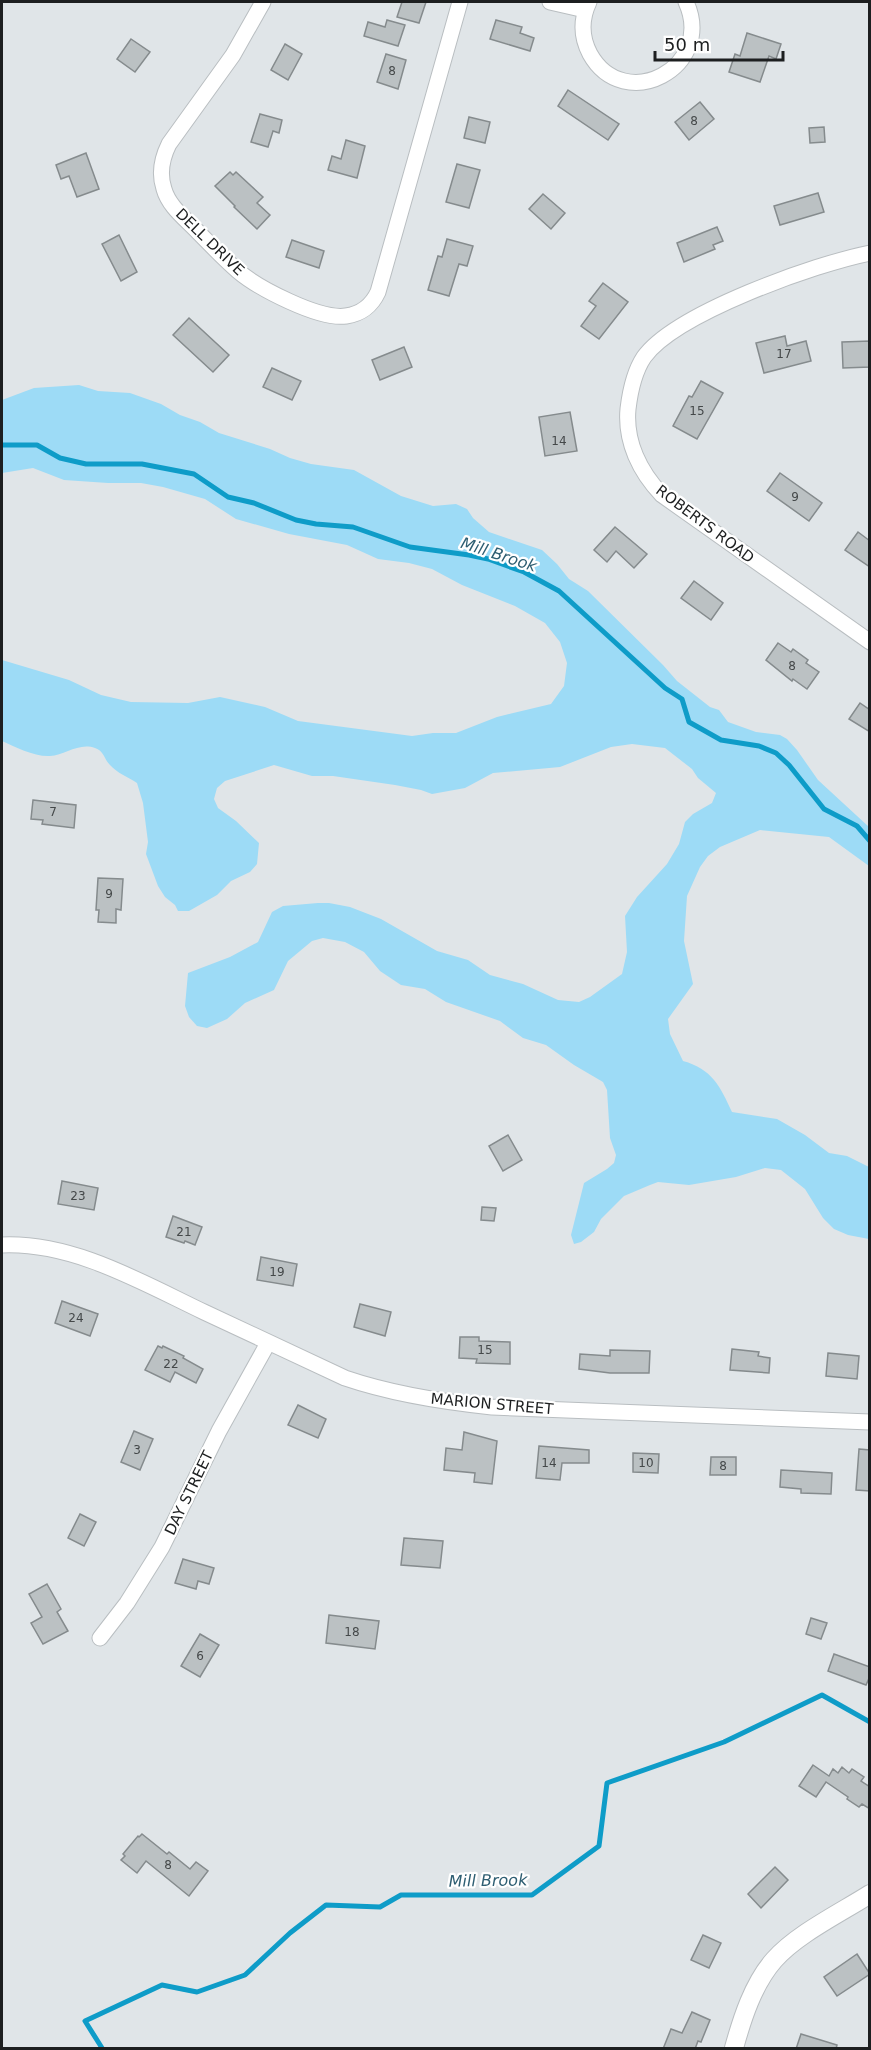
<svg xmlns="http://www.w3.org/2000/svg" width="871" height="2050" viewBox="0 0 871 2050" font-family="'DejaVu Sans',sans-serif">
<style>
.green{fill:#9ddbf6}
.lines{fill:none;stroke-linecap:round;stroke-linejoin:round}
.stream{stroke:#0e9cc8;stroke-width:5}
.building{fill:#bbc1c3;stroke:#858b8d;stroke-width:1.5}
.minor-casing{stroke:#b9bec1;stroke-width:17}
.tertiary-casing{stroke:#b9bec1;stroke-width:20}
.minor{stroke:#fff;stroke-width:15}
.tertiary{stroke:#fff;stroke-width:18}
.labels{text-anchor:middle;stroke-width:4.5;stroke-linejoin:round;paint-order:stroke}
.number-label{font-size:12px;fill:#444849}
.street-label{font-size:15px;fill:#1d1f20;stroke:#fff}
.water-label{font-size:16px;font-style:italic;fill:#2e5e72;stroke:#fff}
</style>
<rect width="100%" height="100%" fill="#e0e5e8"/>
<!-- green -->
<path class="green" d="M 79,385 L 98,391 L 130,393 L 161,404 L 180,415 L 200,422 L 219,433 L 270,449 L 290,458 L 311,464 L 354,470 L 401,496 L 433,506 L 456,504 L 467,509 L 473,518 L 489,532 L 542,550 L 557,564 L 569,579 L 588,591 L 663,665 L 677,681 L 710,707 L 719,710 L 728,722 L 756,732 L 780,735 L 787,739 L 797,750 L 818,780 L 869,827 L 869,866 L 829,837 L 760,830 L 720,847 L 708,856 L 700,867 L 687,896 L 684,941 L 693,984 L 668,1019 L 670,1034 L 683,1061 C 712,1069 720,1086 732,1112 L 777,1119 L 805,1135 L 829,1153 L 847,1156 L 869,1167 L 869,1239 L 848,1235 L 834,1229 L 823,1218 L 805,1189 L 781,1170 L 765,1168 L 736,1177 L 689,1185 L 658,1182 L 650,1185 L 624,1196 L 601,1219 L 594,1232 L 581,1242 L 574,1244 L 571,1235 L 584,1183 L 607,1169 L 614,1163 L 616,1155 L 610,1138 L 607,1090 L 603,1082 L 574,1065 L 546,1045 L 523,1038 L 500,1021 L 446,1002 L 425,989 L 401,985 L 380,971 L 364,952 L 345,942 L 323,938 L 312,941 L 288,961 L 274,990 L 245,1003 L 227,1019 L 207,1028 L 197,1026 L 189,1017 L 185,1006 L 188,973 L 230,957 L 258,942 L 272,912 L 283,906 L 318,903 L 329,903 L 350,907 L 381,919 L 437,951 L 468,960 L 490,975 L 523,984 L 558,1000 L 579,1002 L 590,997 L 622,974 L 627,952 L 625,916 L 637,897 L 667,864 L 679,844 L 685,822 L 693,814 L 712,803 L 716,793 L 698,778 L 692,769 L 665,748 L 632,744 L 611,747 L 560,767 L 493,773 L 465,788 L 432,794 L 421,790 L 395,785 L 333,776 L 312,776 L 274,765 L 225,781 L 217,788 L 214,799 L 218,808 L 236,821 L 259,843 L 257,864 L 250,872 L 231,881 L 217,895 L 189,911 L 178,911 L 175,905 L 165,897 L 158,886 L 146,854 L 148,842 L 143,803 L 137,783 C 128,777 117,773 110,765 C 104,759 104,751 95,748 C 79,742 65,755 50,756 C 35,757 15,747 2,741 L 2,660 L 69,680 L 101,695 L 131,702 L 188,703 L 220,697 L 265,707 L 298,721 L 412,736 L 433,733 L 456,733 L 497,717 L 551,704 L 564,686 L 567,663 L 560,642 L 545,623 L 515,606 L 462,585 L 432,569 L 409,563 L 378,559 L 347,545 L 289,534 L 236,519 L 205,499 L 163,487 L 141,483 L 108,483 L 64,480 L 33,468 L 2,473 L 2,400 L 34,388 Z"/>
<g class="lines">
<!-- stream -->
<g class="stream">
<path d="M 2,445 L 37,445 L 60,458 L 86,464 L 142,464 L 194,474 L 228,497 L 254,503 L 296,520 L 316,524 L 353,527 L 410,547 L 469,555 L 488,559 L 524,572 L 559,591 L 665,688 L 682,699 L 689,722 L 721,740 L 759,746 L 776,753 L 789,765 L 824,809 L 857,826 L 870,841"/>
<path d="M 102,2048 L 85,2021 L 162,1985 L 197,1992 L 245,1975 L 290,1933 L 326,1905 L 380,1907 L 401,1895 L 532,1895 L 599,1846 L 607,1783 L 724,1742 L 822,1695 L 870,1722"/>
</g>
</g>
<!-- building -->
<g class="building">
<path d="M 402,2 L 426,2 L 419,23 L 397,17 Z"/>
<path d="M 387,20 L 405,25 L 398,46 L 364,36 L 368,22 L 385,27 Z"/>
<path d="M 496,20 L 522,27 L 520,33 L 534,38 L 530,51 L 490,39 Z"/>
<path d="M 747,33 L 781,44 L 776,59 L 769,56 L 760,82 L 729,72 L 735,54 L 740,56 Z"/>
<path d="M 131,39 L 150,52 L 135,72 L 117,59 Z"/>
<path d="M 285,44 L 302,54 L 288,80 L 271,70 Z"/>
<path d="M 386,54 L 406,60 L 398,89 L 377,82 Z"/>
<path d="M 568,90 L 619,124 L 608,140 L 558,106 Z"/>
<path d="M 700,102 L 714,119 L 689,140 L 675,122 Z"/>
<path d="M 260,114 L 282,120 L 279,133 L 273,131 L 268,147 L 251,142 Z"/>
<path d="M 469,117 L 490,122 L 485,143 L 464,138 Z"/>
<path d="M 824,127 L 825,142 L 810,143 L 809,128 Z"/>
<path d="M 346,140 L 365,146 L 357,178 L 328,170 L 332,156 L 341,159 Z"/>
<path d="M 86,153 L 99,189 L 77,197 L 69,176 L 61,179 L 56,165 Z"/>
<path d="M 457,164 L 480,170 L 469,208 L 446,202 Z"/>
<path d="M 230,172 L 233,175 L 236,172 L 263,197 L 257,203 L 270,215 L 257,229 L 234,207 L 235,206 L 215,186 Z"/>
<path d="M 818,193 L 824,212 L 780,225 L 774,206 Z"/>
<path d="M 543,194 L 565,213 L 551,229 L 529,209 Z"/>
<path d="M 717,227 L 723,241 L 713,245 L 715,249 L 684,262 L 677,243 Z"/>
<path d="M 119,235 L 137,272 L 121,281 L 102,244 Z"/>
<path d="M 447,239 L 473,246 L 467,266 L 459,264 L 449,296 L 428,290 L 438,256 L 442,257 Z"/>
<path d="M 292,240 L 324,251 L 319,268 L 286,257 Z"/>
<path d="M 603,283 L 628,302 L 599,339 L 581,326 L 596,306 L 589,301 Z"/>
<path d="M 189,318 L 229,355 L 213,372 L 173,335 Z"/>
<path d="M 785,336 L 787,346 L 806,341 L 811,361 L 764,373 L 756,343 Z"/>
<path d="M 870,341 L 870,367 L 843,368 L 842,342 Z"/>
<path d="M 404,347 L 412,367 L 380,380 L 372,360 Z"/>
<path d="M 272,368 L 301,381 L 292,400 L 263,387 Z"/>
<path d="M 701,381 L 723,393 L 697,439 L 673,426 L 689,396 L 692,397 Z"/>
<path d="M 570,412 L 577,451 L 545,456 L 539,417 Z"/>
<path d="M 780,473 L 822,503 L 809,521 L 767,491 Z"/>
<path d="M 615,527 L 647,554 L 634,568 L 616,551 L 607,562 L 594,550 Z"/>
<path d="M 858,532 L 870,541 L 870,567 L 845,550 Z"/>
<path d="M 694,581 L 723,603 L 711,620 L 681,598 Z"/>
<path d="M 778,643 L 791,652 L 793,649 L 808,660 L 806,663 L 819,672 L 807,689 L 793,679 L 792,681 L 766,660 Z"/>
<path d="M 860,703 L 870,710 L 870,732 L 849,719 Z"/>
<path d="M 33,800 L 76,805 L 74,828 L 42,824 L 43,820 L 31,819 Z"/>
<path d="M 98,878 L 123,879 L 121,910 L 116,909 L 116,923 L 98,922 L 99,910 L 96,910 Z"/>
<path d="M 508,1135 L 522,1160 L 503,1171 L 489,1146 Z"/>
<path d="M 62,1181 L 98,1188 L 94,1210 L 58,1204 Z"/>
<path d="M 482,1207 L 496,1208 L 494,1221 L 481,1220 Z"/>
<path d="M 173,1216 L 202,1227 L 195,1245 L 185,1241 L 184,1243 L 166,1237 Z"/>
<path d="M 261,1257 L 297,1264 L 293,1286 L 257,1280 Z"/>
<path d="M 62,1301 L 98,1314 L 90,1336 L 55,1323 Z"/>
<path d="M 360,1304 L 391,1312 L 385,1336 L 354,1327 Z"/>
<path d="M 460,1337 L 479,1337 L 479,1341 L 510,1342 L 510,1364 L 476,1363 L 477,1359 L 459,1358 Z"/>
<path d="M 158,1346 L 162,1348 L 163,1346 L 184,1356 L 183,1358 L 203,1369 L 196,1383 L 175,1372 L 170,1382 L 145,1370 Z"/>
<path d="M 732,1349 L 759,1352 L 758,1356 L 770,1358 L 769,1373 L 730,1370 Z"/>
<path d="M 610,1350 L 650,1351 L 649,1373 L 610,1373 L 579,1369 L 580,1354 L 610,1356 Z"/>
<path d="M 828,1353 L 859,1356 L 857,1379 L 826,1376 Z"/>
<path d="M 298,1405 L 326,1419 L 318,1438 L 288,1425 Z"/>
<path d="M 134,1431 L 153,1439 L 140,1470 L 121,1462 Z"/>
<path d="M 464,1432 L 497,1441 L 492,1484 L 474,1482 L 475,1473 L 444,1470 L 446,1448 L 462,1450 Z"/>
<path d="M 539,1446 L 589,1450 L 589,1463 L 562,1463 L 560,1480 L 536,1478 Z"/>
<path d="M 859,1449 L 870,1450 L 870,1491 L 856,1490 Z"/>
<path d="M 633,1453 L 659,1454 L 658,1473 L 633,1472 Z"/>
<path d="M 711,1457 L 736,1457 L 736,1475 L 710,1475 Z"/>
<path d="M 781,1470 L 832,1473 L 831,1494 L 801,1493 L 801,1489 L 780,1487 Z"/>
<path d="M 80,1514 L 96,1522 L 84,1546 L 68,1538 Z"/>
<path d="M 404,1538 L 443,1541 L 440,1568 L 401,1565 Z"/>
<path d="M 183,1559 L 214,1568 L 209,1584 L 198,1581 L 196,1589 L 175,1583 Z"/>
<path d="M 47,1584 L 61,1609 L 57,1612 L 68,1631 L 43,1644 L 31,1623 L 42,1617 L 29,1594 Z"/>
<path d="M 329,1615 L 379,1621 L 375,1649 L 326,1643 Z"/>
<path d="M 811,1618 L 827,1623 L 821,1639 L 806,1634 Z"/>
<path d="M 200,1634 L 219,1645 L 200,1677 L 181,1666 Z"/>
<path d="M 834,1654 L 870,1667 L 870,1676 L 866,1685 L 828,1671 Z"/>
<path d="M 813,1765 L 829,1776 L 833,1769 L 838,1773 L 842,1767 L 849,1773 L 852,1769 L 864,1777 L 861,1781 L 870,1787 L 870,1809 L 862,1804 L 859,1807 L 847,1799 L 848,1797 L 826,1782 L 816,1797 L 799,1786 Z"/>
<path d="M 142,1834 L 167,1854 L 169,1852 L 190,1869 L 196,1862 L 208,1871 L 189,1896 L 146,1861 L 137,1873 L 121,1860 L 125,1856 L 123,1854 L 138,1836 L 139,1837 Z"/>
<path d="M 775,1867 L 788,1880 L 761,1908 L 748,1894 Z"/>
<path d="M 703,1935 L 721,1943 L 709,1968 L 691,1960 Z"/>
<path d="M 857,1954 L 870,1974 L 837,1996 L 824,1977 Z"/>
<path d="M 692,2012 L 710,2020 L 701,2042 L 698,2041 L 695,2049 L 663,2049 L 671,2029 L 682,2033 Z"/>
<path d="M 801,2034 L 837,2045 L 836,2049 L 796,2049 Z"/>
</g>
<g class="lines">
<defs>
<g id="minor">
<path d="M 263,2 L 233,55 L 169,144 C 162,158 159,174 164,189 C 169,207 186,219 198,232 C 211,245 224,259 238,271 C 258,288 319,320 346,316 C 361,314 372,305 378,292 L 460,2"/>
<path d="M 550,2 L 585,10"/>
<path d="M 589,2 C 581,19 581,37 590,54 C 624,115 716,68 686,2"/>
<path d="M 870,253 C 815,264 676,313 644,357 C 634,372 630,392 628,409 C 625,442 640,472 662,495 L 870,642"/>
<path d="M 2,1245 C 73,1242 141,1282 204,1312 C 251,1334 298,1356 345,1378 C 392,1394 443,1402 492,1407 L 870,1422"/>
<path d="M 100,1638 L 127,1603 L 162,1547 L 219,1431 L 268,1343"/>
</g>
<path id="tertiary" d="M 734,2048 C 742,2019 753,1984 774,1960 C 797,1934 840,1913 870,1894"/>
</defs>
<!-- minor casing -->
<use href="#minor" class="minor-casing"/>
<!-- tertiary casing -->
<use href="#tertiary" class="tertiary-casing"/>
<!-- minor -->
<use href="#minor" class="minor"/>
<!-- tertiary -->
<use href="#tertiary" class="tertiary"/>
</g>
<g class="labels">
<!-- number labels -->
<g class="number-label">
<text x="392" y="75">8</text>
<text x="694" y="125">8</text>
<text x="784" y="358">17</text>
<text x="697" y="415">15</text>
<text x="559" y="445">14</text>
<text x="795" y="501">9</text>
<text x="792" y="670">8</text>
<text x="53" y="816">7</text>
<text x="109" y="898">9</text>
<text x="78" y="1200">23</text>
<text x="184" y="1236">21</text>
<text x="277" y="1276">19</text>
<text x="76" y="1322">24</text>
<text x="485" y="1354">15</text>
<text x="171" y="1368">22</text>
<text x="137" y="1454">3</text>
<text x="549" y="1467">14</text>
<text x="646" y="1467">10</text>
<text x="723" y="1470">8</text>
<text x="352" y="1636">18</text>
<text x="200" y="1660">6</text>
<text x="168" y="1869">8</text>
</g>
<!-- street labels -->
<g class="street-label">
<text transform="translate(210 242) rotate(44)" y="5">DELL DRIVE</text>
<text transform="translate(705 524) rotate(37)" y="5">ROBERTS ROAD</text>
<text transform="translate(492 1404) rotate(5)" y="5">MARION STREET</text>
<text transform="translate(189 1493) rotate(-64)" y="5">DAY STREET</text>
</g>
<!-- water labels -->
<g class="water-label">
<text transform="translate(499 554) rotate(18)" y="6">Mill Brook</text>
<text transform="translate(488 1880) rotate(-1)" y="6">Mill Brook</text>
</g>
</g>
<!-- border -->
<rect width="871" height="2050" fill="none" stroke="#1d1f20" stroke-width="6"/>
<!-- scale -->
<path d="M655 51v9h128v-9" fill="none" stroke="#1d1f20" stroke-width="3"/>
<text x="664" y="51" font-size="18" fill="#1d1f20" stroke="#ffffff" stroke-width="4.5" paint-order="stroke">50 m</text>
</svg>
